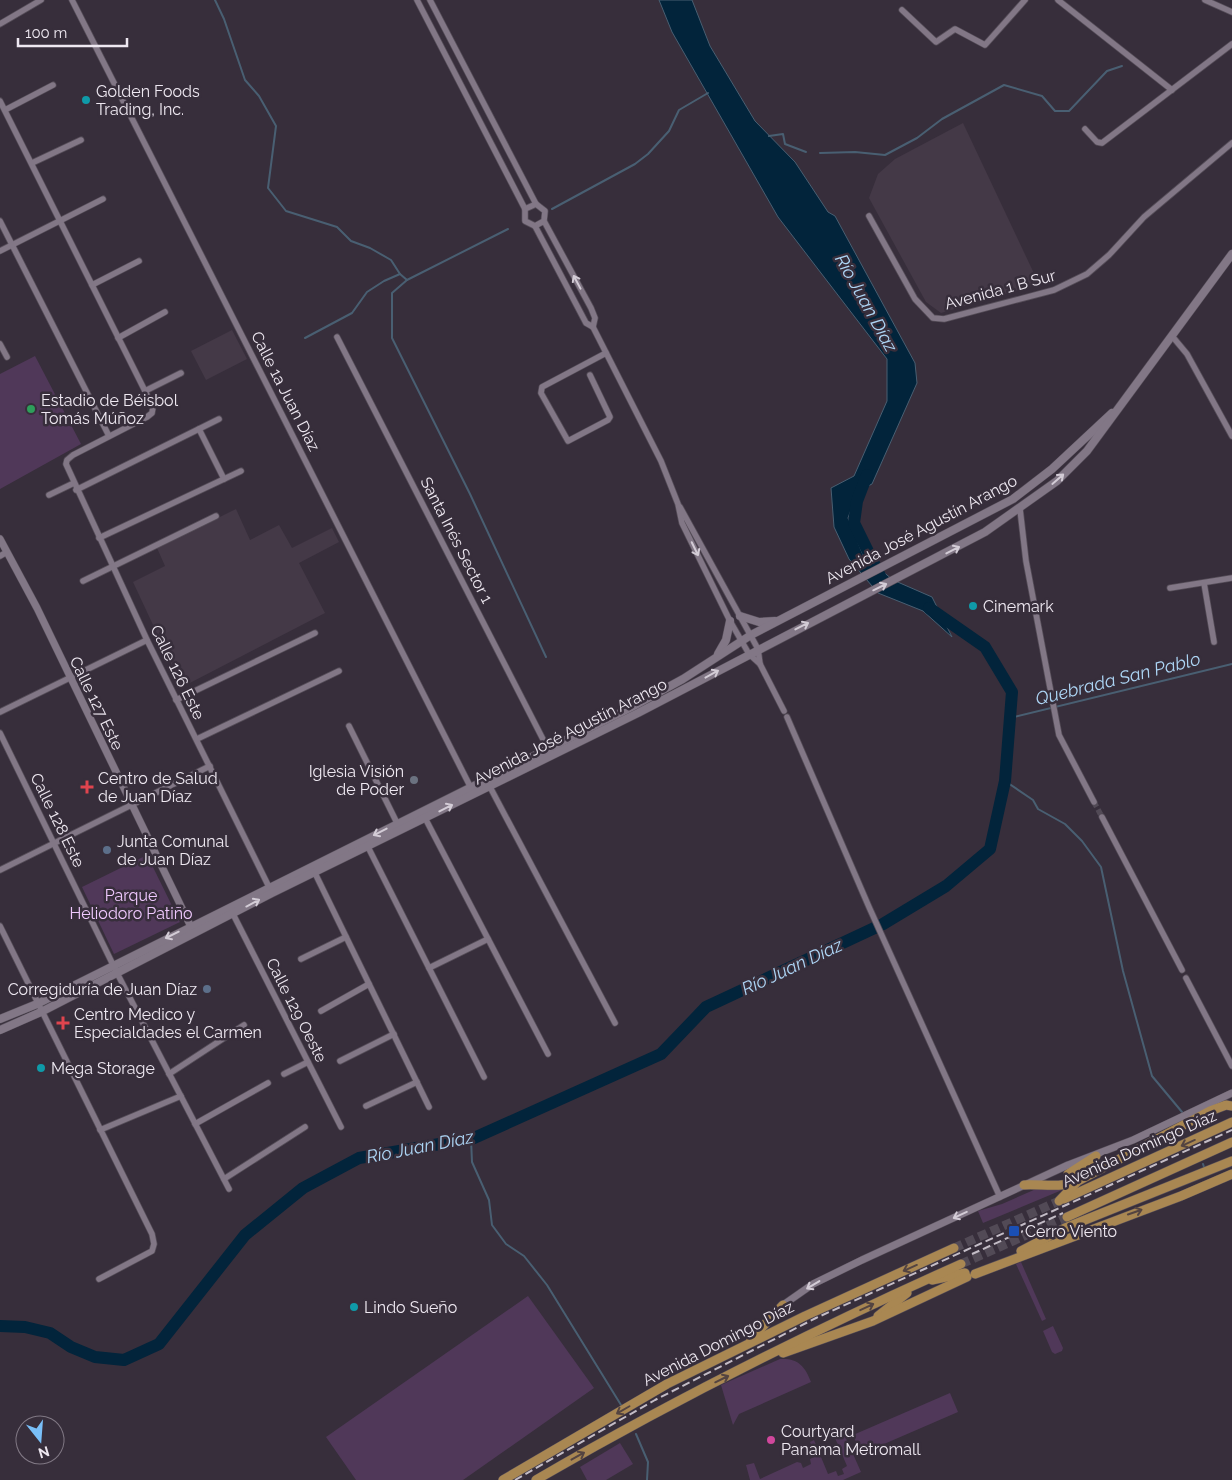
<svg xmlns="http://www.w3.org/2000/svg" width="1232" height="1480" viewBox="0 0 1232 1480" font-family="Raleway,sans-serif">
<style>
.industrial{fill:#443947}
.green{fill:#503859}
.water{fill:#02243b;stroke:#495f72}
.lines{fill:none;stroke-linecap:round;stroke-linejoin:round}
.stream{stroke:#495f72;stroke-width:2}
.river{stroke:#02243b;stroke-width:12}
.minor-tunnel{stroke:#524a56;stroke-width:5.5;stroke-dasharray:5.5 3;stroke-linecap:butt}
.primary-tunnel{stroke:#524a56;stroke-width:9;stroke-dasharray:9 4.5;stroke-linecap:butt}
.minor-casing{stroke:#554d58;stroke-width:7}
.tertiary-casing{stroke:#554d58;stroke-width:8}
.secondary-casing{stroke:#554d58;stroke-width:9}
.primary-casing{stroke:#554d58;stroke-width:10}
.minor{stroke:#827786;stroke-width:5.5}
.tertiary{stroke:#827786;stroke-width:7}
.secondary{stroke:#827786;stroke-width:8}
.primary{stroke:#a98752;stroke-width:9}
.rail{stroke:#c3bcc6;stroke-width:2;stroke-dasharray:8 4;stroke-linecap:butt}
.oneway{stroke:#d3ccd6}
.oneway2{stroke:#544441}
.culture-dot{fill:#0f9aa8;stroke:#372e3b;stroke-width:2}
.leisure-dot{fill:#2e9e5b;stroke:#372e3b;stroke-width:2}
.worship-dot{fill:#6b7280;stroke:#372e3b;stroke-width:2}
.health-dot{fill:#e0444e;stroke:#372e3b;stroke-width:2}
.service-dot{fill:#5c6f8a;stroke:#372e3b;stroke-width:2}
.transit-dot{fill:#1a4fb4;stroke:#372e3b;stroke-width:2}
.hotel-dot{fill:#d1479c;stroke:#372e3b;stroke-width:2}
.labels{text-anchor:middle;stroke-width:5;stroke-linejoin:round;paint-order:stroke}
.poi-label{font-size:16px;fill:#eee8f1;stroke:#372e3b;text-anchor:start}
.street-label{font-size:16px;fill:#eee8f1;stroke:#372e3b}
.park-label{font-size:16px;fill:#efc8fe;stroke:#372e3b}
.water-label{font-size:18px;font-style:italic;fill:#add5f5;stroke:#372e3b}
</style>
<rect width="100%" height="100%" fill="#372e3b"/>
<!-- industrial -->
<g class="industrial">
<path d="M 963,123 L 1039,284 L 941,313 L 926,302 L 869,198 L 878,174 L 895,159 Z"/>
<path d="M 232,330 L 247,359 L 206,380 L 191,351 Z"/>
<path d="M 236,509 L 250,540 L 279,525 L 292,548 L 332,528 L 339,542 L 299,563 L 325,613 L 182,687 L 133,582 L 165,566 L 157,548 Z"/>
</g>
<!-- green -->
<g class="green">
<path d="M 35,356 L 81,444 L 0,489 L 0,374 Z"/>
<path d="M 147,855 L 180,922 L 114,954 L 82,887 Z"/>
<path d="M 1048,1187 L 1062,1190 L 983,1223 L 978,1211 L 1002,1204 L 1036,1189 Z"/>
<path d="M 1021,1262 L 1046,1319 L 1042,1321 L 1016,1264 Z"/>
<path d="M 528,1296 L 594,1388 L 463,1480 L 356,1480 L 326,1437 Z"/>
<path d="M 1053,1326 L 1063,1348 L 1062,1351 L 1055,1354 L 1052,1352 L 1043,1331 Z"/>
<path d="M 780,1359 C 798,1358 805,1366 811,1382 L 739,1414 L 733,1425 L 721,1385 Z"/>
<path d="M 950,1393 L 958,1412 L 861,1454 L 853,1435 Z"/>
<path d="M 841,1427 L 861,1472 L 843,1480 L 750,1480 L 746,1465 L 754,1463 L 760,1479 L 797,1462 L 801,1463 L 803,1468 L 811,1464 L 810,1459 L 816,1456 L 810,1442 L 814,1440 L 828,1474 L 836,1471 L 838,1476 L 844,1474 L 842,1469 L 847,1466 L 832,1431 Z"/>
<path d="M 620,1443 L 633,1464 L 606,1480 L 587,1480 L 580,1467 Z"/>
</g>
<!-- water -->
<path class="water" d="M 659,0 L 692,0 L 710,46 L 755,121 L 795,162 L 828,212 L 835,216 L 915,363 L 917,383 L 872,484 L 858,491 L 848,518 L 863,555 L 893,580 L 932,597 L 952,637 L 923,611 L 878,593 L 849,559 L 834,527 L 831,488 L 854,476 L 887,401 L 887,359 L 778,217 L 672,32 Z"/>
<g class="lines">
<!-- stream -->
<g class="stream">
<path d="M 215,0 L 224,19 L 245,80 L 259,96 L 276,126 L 268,188 L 286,211 L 337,227 L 351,241 L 370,248 L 391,260 L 400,274"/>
<path d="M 769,136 L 783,134 L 785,144 L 806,152"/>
<path d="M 820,153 L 855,152 L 885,155 L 917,138 L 942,119 L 1004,85 L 1042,96 L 1055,111 L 1069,111 L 1107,71 L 1122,66"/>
<path d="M 552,209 L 635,164 L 648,154 L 669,131 L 679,110 L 708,93"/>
<path d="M 508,229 L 407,280 L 392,293 L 392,338 L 470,494 L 546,657"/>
<path d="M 305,338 L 352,313 L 367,292 L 384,281 L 400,274 L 407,280"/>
<path d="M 1010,718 L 1232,664"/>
<path d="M 1005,781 L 1033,800 L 1038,809 L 1065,824 L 1082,841 L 1101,867 L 1123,971 L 1152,1076 L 1182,1112"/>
<path d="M 471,1139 L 472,1162 L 489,1200 L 492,1225 L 506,1244 L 524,1256 L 547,1285 L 621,1405"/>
<path d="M 1203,1164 L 1205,1170"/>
<path d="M 636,1434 L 648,1462 L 647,1480"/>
</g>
<!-- river -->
<g class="river">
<path d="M 867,475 L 857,501 L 854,523 L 880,576"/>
<path d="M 0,1326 L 25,1327 L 50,1333 L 71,1347 L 95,1357 L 124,1360 L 159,1344 L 245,1235 L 303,1188 L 359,1158 L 474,1138 L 661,1054 L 706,1007 L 883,924 L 946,886 L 990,849 L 1005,781 L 1012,692 L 985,647 L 929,608"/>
</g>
<!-- minor-tunnel -->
<path class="minor-tunnel" d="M 1094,802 L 1102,817"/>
<!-- primary-tunnel -->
<g class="primary-tunnel">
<path d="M 954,1248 L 1059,1201"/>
<path d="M 961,1264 L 1067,1217"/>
</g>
<defs>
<g id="minor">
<path d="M 72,0 L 472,790"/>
<path d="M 417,0 L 525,209"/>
<path d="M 430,0 L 536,204"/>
<path d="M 1058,0 L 1172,90"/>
<path d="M 1205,0 L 1232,12"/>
<path d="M 902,10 L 936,42 L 955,29 L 985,45 L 1025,0"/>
<path d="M 0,24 L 41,0"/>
<path d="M 0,101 L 153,407 L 152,413 L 147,417 L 73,455 L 67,460 L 66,464 L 147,640 L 271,891"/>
<path d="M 5,110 L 53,85"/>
<path d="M 1085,129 L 1097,142 L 1102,143 L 1232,44"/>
<path d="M 32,163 L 81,140"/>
<path d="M 869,216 L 915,299 L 933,318 L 944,319 L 1054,290 L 1087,274 L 1109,255 L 1144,217 L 1232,143"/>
<path d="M 0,221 L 109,436"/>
<path d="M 544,221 L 535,226 L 525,221 L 525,209 L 536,204 L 545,211 L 544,221 L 591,308 L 595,318 L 593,327"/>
<path d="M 535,226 L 586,323 L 593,327 L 661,461 L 678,504 L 682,523 L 730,621 L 749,654 L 760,664 L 784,711"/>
<path d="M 0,251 L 103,199"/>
<path d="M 92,285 L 139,261"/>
<path d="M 1172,336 L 1187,354 L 1232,436"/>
<path d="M 337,337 L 549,751"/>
<path d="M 118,338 L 165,312"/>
<path d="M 0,344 L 7,357"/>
<path d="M 590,375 L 610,417 L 608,420 L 568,441 L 541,393 L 542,387 L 606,353"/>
<path d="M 145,391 L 181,373"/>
<path d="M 199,429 L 224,479"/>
<path d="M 76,490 L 219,419"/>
<path d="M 49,495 L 74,483"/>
<path d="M 680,507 L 758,649 L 760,664"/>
<path d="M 1020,509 L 1026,561 L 1059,735 L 1094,802"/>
<path d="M 99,538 L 241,471"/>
<path d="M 0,556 L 7,552"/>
<path d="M 83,581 L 216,516"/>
<path d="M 1204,583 L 1214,642"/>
<path d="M 1170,588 L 1232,578"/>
<path d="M 176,700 L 315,633"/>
<path d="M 0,712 L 147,640"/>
<path d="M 787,717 L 869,907 L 1000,1197"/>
<path d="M 349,726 L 399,827"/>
<path d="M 0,733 L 117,973 L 229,1189"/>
<path d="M 197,739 L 339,671"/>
<path d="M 490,787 L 615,1023"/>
<path d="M 424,816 L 548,1054"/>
<path d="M 1102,817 L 1182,970"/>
<path d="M 366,843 L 484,1077"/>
<path d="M 313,869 L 429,1107"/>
<path d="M 0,870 L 210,766"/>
<path d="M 231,910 L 341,1127"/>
<path d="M 0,926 L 152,1234 L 154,1244 L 152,1251 L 99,1279"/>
<path d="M 301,959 L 346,937"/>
<path d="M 429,968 L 488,939"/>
<path d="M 1186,978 L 1232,1066"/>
<path d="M 321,1011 L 369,984"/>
<path d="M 340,1061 L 394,1034"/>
<path d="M 169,1074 L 244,1025"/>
<path d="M 284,1074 L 308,1062"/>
<path d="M 366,1106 L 417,1082"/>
<path d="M 195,1124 L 268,1083"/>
<path d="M 100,1130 L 181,1096"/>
<path d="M 224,1179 L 305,1127"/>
</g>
<g id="tertiary">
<path d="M 0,539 L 37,608 L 193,931"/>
<path d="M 783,1305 L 813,1284 L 862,1260 L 1068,1165 L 1133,1140 L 1232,1093"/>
</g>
<g id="secondary">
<path d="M 740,616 L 759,622 L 775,621"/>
<path d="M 718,654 L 726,640 L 730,621"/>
<path d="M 0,1019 L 37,1004 L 630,708 L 683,679 L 751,635 L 1013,499 L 1052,469 L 1112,413"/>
<path d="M 0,1030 L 41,1012 L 272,893 L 638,713 L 985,532 L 1057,481 L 1087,451 L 1232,254"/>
</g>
<g id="primary">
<path d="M 1073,1183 L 1068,1179 L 1068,1174 L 1096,1156"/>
<path d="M 1024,1185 C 1042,1184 1058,1188 1076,1182"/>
<path d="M 1064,1199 L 1232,1122"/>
<path d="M 1059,1201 L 1078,1181 L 1210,1111 L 1226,1105 L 1232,1106"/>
<path d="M 1067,1217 L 1232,1142"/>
<path d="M 1021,1251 L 1065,1228 L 1232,1161"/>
<path d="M 975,1274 L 1181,1196 L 1232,1174"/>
<path d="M 932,1280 L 965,1273"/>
<path d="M 878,1316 L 907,1293"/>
<path d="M 751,1339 L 783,1305"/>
<path d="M 783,1353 L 873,1321 L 967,1277"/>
<path d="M 503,1480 L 667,1384 L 805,1316 L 954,1248"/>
<path d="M 536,1480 C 673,1400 816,1329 961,1264"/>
</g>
</defs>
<!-- minor casing -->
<use href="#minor" class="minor-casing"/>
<!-- tertiary casing -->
<use href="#tertiary" class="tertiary-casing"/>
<!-- secondary casing -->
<use href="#secondary" class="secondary-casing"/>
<!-- primary casing -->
<use href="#primary" class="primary-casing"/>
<!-- minor -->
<use href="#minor" class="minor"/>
<!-- tertiary -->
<use href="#tertiary" class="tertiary"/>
<!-- secondary -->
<use href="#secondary" class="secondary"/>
<!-- primary -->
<use href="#primary" class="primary"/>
<!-- rail -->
<g class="rail">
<path d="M 972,1254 L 1063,1213"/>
<path d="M 515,1480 L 655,1400 L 816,1318 L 1232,1130"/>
</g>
</g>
<!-- one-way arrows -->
<defs><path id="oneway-shaft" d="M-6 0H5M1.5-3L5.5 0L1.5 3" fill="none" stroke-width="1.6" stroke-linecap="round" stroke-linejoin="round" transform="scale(1.25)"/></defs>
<g class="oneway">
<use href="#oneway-shaft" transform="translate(577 282) rotate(-118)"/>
<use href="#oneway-shaft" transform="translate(1058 479) rotate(-41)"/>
<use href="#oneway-shaft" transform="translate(695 549) rotate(64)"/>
<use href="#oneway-shaft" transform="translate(953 550) rotate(-27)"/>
<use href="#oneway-shaft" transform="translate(880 587) rotate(-26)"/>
<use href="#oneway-shaft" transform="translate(802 626) rotate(-27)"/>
<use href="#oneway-shaft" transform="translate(712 674) rotate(-29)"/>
<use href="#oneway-shaft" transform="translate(446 808) rotate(-27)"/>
<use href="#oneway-shaft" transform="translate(380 832) rotate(153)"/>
<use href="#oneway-shaft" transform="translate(253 903) rotate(-28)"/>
<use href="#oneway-shaft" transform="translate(172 935) rotate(154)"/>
<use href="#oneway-shaft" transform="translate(960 1215) rotate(155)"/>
<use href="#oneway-shaft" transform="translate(813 1285) rotate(149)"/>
</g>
<g class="oneway2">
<use href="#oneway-shaft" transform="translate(1188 1143) rotate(156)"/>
<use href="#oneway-shaft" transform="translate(1135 1212) rotate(-19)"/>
<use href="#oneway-shaft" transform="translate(910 1268) rotate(156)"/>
<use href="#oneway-shaft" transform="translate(867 1307) rotate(-25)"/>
<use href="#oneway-shaft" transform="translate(722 1379) rotate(-26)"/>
<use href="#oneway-shaft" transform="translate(623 1410) rotate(150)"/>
<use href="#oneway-shaft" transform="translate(578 1456) rotate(-29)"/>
</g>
<!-- markers -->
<g class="culture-dot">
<circle cx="86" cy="100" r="5"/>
<circle cx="973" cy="606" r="5"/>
<circle cx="41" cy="1068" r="5"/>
<circle cx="354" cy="1307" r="5"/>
</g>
<circle class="leisure-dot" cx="31" cy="409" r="5"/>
<circle class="worship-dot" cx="414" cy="780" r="5"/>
<g class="health-dot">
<path d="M84.5 779.5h5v5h5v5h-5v5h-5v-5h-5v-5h5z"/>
<path d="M60.5 1015.5h5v5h5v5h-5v5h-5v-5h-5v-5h5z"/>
</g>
<g class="service-dot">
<circle cx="107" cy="850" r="5"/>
<circle cx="207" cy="989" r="5"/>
</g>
<rect class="transit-dot" x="1008" y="1225" width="12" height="12" rx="2.5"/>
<circle class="hotel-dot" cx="771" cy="1440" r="5"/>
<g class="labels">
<!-- poi labels -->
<g class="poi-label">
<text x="96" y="97">Golden Foods<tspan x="96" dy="18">Trading, Inc.</tspan></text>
<text x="41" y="406">Estadio de Béisbol<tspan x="41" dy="18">Tomás Múñoz</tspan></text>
<text x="983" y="612">Cinemark</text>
<text x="404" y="777" text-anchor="end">Iglesia Visión<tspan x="404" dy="18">de Poder</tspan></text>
<text x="98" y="784">Centro de Salud<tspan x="98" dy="18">de Juan Díaz</tspan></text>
<text x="117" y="847">Junta Comunal<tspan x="117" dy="18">de Juan Díaz</tspan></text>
<text x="197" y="995" text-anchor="end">Corregiduría de Juan Díaz</text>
<text x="74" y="1020">Centro Medico y<tspan x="74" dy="18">Especialdades el Carmen</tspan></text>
<text x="51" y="1074">Mega Storage</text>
<text x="1025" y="1237">Cerro Viento</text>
<text x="364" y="1313">Lindo Sueño</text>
<text x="781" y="1437">Courtyard<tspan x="781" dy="18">Panama Metromall</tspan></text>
</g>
<!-- street labels -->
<g class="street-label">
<text transform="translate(1000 289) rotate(-15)" y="6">Avenida 1 B Sur</text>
<text transform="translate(286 391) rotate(63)" y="6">Calle 1a Juan Díaz</text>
<text transform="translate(921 529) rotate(-28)" y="6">Avenida José Agustín Arango</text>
<text transform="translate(457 540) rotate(63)" y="6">Santa Inés Sector 1</text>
<text transform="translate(178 672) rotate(64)" y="6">Calle 126 Este</text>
<text transform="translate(97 703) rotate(64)" y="6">Calle 127 Este</text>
<text transform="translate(570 731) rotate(-27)" y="6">Avenida José Agustín Arango</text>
<text transform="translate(58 820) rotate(64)" y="6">Calle 128 Este</text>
<text transform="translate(297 1010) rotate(63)" y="6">Calle 129 Oeste</text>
<text transform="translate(1139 1148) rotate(-24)" y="6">Avenida Domingo Díaz</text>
<text transform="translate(718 1343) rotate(-27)" y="6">Avenida Domingo Díaz</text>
</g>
<!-- park labels -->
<g class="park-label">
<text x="131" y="901">Parque<tspan x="131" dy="18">Heliodoro Patiño</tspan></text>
</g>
<!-- water labels -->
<g class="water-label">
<text transform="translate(866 303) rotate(61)" y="6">Río Juan Díaz</text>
<text transform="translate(1118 679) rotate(-14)" y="6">Quebrada San Pablo</text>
<text transform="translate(792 967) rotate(-25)" y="6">Río Juan Díaz</text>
<text transform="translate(420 1147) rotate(-11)" y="6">Río Juan Díaz</text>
</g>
</g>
<!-- north arrow -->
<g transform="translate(40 1440) rotate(163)"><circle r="24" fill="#372e3b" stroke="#807884"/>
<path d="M0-4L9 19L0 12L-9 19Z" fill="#79bff8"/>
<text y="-8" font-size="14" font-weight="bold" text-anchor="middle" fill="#eee8f1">N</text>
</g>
<!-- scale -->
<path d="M18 38v8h109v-8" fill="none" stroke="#eee8f1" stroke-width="2.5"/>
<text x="25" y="38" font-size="15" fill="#eee8f1" stroke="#372e3b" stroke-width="4" paint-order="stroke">100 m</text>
</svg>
